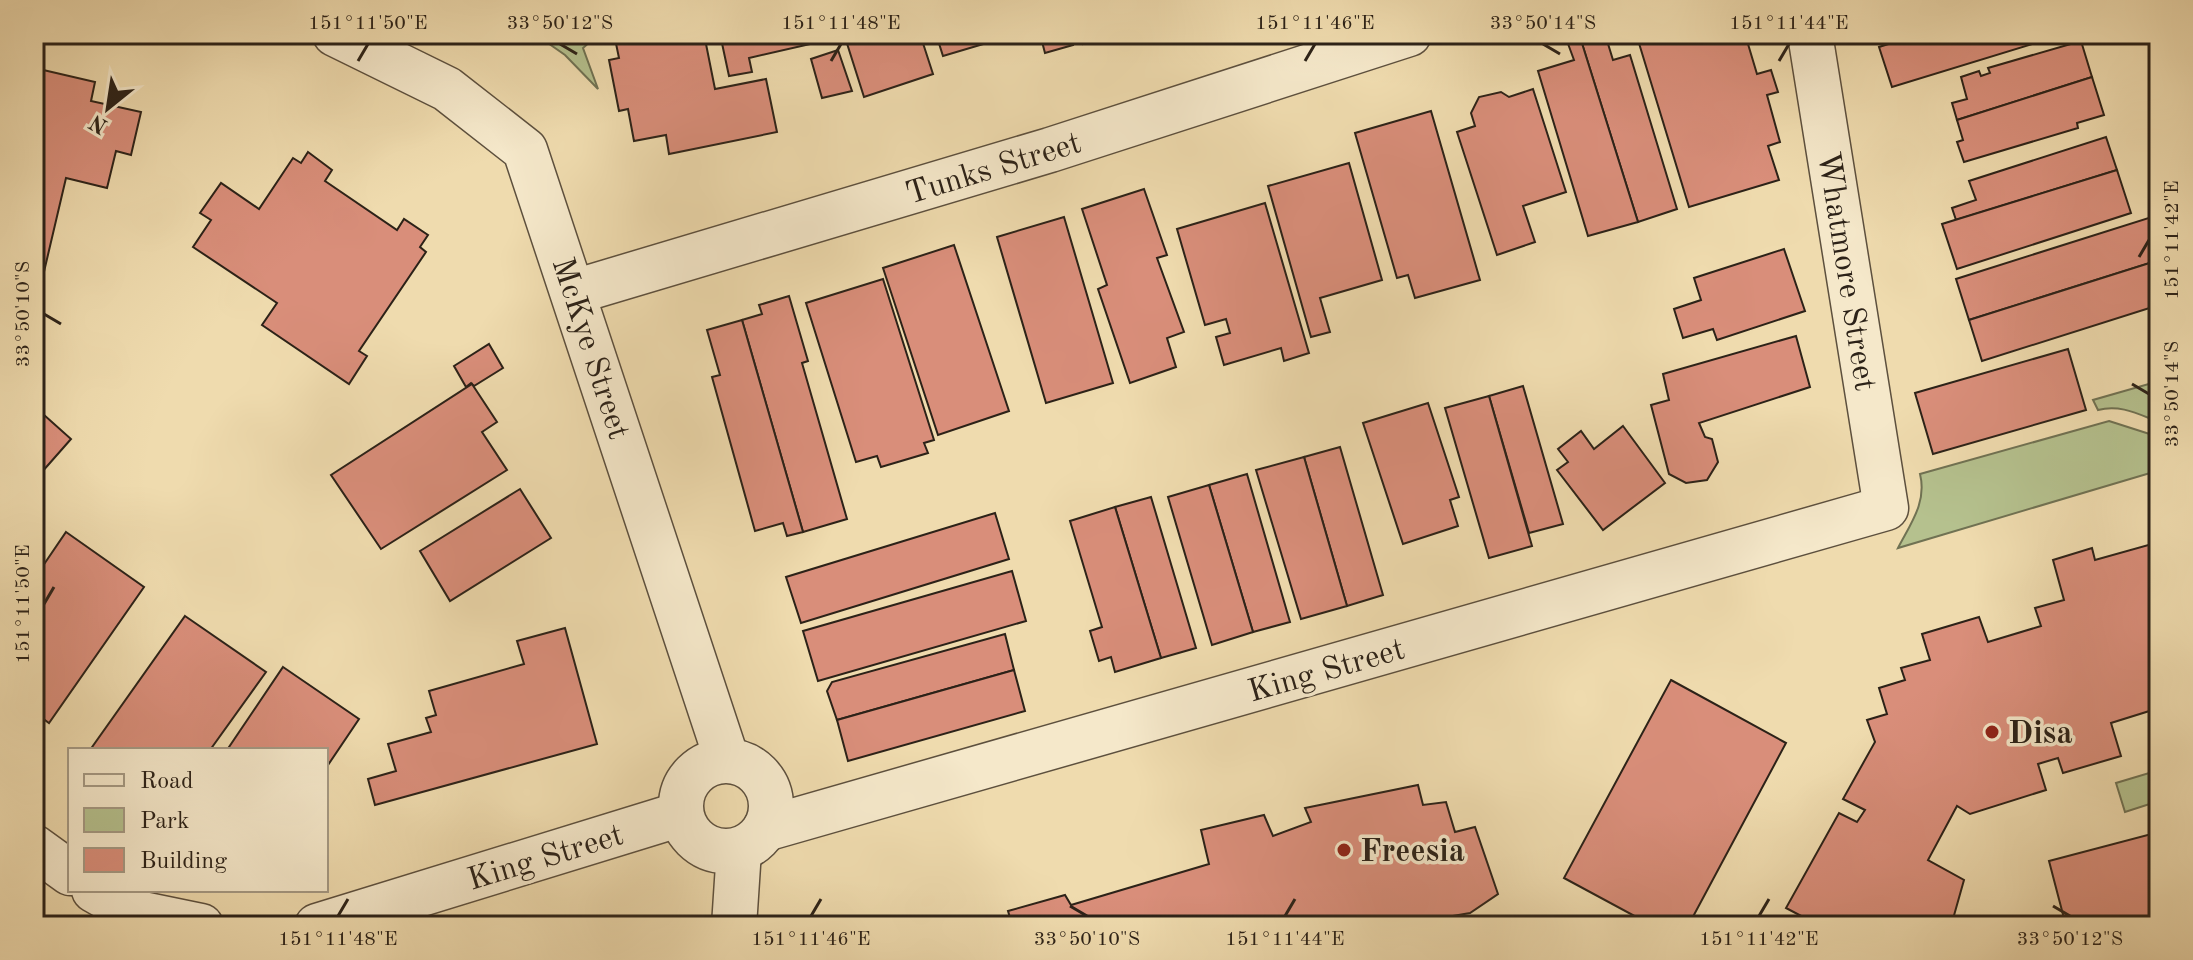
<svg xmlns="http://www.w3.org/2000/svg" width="2193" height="960" viewBox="0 0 2193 960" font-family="'Old Standard TT',serif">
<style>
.green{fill:#b5c18e;stroke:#707253;stroke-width:2}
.building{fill:#d98e7a;stroke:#2c2218;stroke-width:2}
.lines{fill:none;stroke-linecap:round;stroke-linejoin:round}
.minor-casing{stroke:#5d503e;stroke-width:47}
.minor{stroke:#f5e8ca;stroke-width:44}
.ticks{fill:none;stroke:#2c2218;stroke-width:3}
.poi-dot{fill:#8f2418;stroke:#f5e8ca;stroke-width:3}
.labels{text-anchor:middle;stroke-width:7;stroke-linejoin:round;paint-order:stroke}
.street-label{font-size:32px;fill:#2c2218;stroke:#f5e8ca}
.poi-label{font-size:32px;font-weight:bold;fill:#2c2218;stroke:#f5e8ca;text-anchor:start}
.neatline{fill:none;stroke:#2c2218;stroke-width:3}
.ticks-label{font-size:20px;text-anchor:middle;fill:#2c2218}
</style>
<rect width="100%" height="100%" fill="#efdbae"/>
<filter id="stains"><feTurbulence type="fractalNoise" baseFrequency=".0025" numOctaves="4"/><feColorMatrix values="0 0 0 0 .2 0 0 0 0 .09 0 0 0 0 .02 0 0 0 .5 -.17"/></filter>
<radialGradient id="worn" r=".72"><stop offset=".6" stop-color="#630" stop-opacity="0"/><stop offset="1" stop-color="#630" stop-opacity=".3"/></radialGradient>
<!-- green -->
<g class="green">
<path d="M 535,34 L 599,34 L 583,48 L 598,89 L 565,55 Z"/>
<path d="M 2159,381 L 2159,422 C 2138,414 2120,404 2098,410 L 2093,400 Z"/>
<path d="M 2109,421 L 2159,437 L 2157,471 L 1898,548 C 1911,523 1927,502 1920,474 Z"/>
<path d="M 2159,770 L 2159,801 L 2125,812 L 2116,783 Z"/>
</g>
<!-- building -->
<g class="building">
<path d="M 614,34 L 704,34 L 715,89 L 766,79 L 777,132 L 669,154 L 666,135 L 634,141 L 628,109 L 619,111 L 609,60 L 619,58 Z"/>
<path d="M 720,34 L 817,34 L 819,42 L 749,58 L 752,72 L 729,76 Z"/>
<path d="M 844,34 L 920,34 L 933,74 L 864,97 Z"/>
<path d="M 936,34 L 1017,34 L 943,56 Z"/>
<path d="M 1040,34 L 1070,34 L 1073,45 L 1045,53 Z"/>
<path d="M 1080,34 L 1116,34 L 1083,44 Z"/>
<path d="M 1590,34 L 1605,34 L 1613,60 L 1630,55 L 1677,209 L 1638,222 L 1580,37 Z"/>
<path d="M 1658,34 L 1745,34 L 1757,74 L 1771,70 L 1778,92 L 1767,95 L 1780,142 L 1768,146 L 1779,180 L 1689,207 L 1638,40 Z"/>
<path d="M 1920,34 L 2054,34 L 2055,37 L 1892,87 L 1879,47 Z"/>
<path d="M 1580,37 L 1638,222 L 1588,236 L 1538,71 L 1574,60 L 1567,41 Z"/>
<path d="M 2081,41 L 2092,77 L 1957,120 L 1952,103 L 1967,99 L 1961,77 L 1979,71 L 1981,76 L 1990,73 L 1988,68 Z"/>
<path d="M 838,50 L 852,91 L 822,98 L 811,59 Z"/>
<path d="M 39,69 L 95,82 L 91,101 L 141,112 L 131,155 L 116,151 L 107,188 L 66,178 L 43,276 L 34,273 L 34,86 Z"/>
<path d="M 2092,77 L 2104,115 L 2077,123 L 2078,128 L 1964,162 L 1957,142 L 1963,140 L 1957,120 Z"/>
<path d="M 1533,89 L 1566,192 L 1523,206 L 1535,242 L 1497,255 L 1457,132 L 1475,126 L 1471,113 L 1479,97 L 1501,92 L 1509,97 Z"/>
<path d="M 1431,111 L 1480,280 L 1415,298 L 1408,275 L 1397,278 L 1355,133 Z"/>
<path d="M 2106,137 L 2117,170 L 1956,220 L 1952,208 L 1976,200 L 1969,181 Z"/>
<path d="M 308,152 L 332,170 L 325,181 L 397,230 L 404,219 L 428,235 L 420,247 L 426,252 L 359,351 L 367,356 L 349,384 L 262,325 L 277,303 L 193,247 L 211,220 L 200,213 L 221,183 L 259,209 L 293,158 L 301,163 Z"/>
<path d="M 1349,163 L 1382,280 L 1320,298 L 1330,332 L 1311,337 L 1268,186 Z"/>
<path d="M 2117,170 L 2131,213 L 1957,269 L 1942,224 Z"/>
<path d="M 1144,189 L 1167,255 L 1157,258 L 1184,332 L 1167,338 L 1176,367 L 1130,383 L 1098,289 L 1107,285 L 1082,209 Z"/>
<path d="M 1265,203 L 1309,353 L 1284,361 L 1281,348 L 1224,365 L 1216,337 L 1230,333 L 1226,319 L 1205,325 L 1177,229 Z"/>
<path d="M 2158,215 L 2159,260 L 1969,320 L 1956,279 Z"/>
<path d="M 1064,217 L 1113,383 L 1046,403 L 997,237 Z"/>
<path d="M 954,245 L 1009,411 L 938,435 L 883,268 Z"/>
<path d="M 1784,249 L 1805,311 L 1717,340 L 1713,329 L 1683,338 L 1674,309 L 1701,300 L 1694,278 Z"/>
<path d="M 2159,260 L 2159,305 L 1982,361 L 1969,320 Z"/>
<path d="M 883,279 L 934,440 L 924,443 L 928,453 L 881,467 L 877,456 L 856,462 L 806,303 Z"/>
<path d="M 789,296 L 808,361 L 802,363 L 847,519 L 803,532 L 742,320 L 762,314 L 759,305 Z"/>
<path d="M 742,320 L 803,532 L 787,536 L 783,523 L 755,531 L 712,377 L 720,375 L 707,330 Z"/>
<path d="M 1796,336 L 1810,387 L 1699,423 L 1705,437 L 1712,439 L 1718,462 L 1707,480 L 1686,483 L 1669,474 L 1651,405 L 1669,400 L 1663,374 Z"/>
<path d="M 489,344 L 503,368 L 474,386 L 471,383 L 466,387 L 454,366 Z"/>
<path d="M 2068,349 L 2086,410 L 1933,454 L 1915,393 Z"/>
<path d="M 472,384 L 497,422 L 482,432 L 507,470 L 381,549 L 331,475 Z"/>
<path d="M 1523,386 L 1563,524 L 1529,533 L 1489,396 Z"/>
<path d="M 1489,396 L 1532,546 L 1489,558 L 1445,408 Z"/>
<path d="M 1428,403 L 1459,497 L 1450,500 L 1458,526 L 1403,544 L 1363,423 Z"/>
<path d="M 34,406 L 71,439 L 34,481 Z"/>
<path d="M 1623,426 L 1665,483 L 1603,530 L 1557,470 L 1568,462 L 1558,449 L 1581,431 L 1594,449 Z"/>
<path d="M 1340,447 L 1383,595 L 1347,606 L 1304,457 Z"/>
<path d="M 1304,457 L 1347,606 L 1301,619 L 1256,470 Z"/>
<path d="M 1247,474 L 1290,622 L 1253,632 L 1209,485 Z"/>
<path d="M 1209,485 L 1253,632 L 1212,645 L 1168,497 Z"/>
<path d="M 520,489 L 551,538 L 450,601 L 420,551 Z"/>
<path d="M 1151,497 L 1196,648 L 1161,658 L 1115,507 Z"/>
<path d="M 1115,507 L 1161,658 L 1115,672 L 1111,657 L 1099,661 L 1090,631 L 1102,627 L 1070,521 Z"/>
<path d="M 995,513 L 1009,559 L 801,623 L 786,577 Z"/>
<path d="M 66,532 L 144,587 L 49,723 L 34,712 L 34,579 Z"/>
<path d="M 2159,542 L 2159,677 L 2152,679 L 2159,708 L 2111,723 L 2121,756 L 2063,773 L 2058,758 L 2038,764 L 2046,790 L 1970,814 L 1957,806 L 1928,860 L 1964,880 L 1951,926 L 1803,926 L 1807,919 L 1786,908 L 1839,813 L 1857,822 L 1865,810 L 1843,799 L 1875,742 L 1867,720 L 1887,714 L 1879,688 L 1905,680 L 1901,668 L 1930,660 L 1922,634 L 1979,617 L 1988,642 L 2041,626 L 2035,608 L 2064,600 L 2053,560 L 2092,548 L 2095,560 Z"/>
<path d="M 1012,571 L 1026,621 L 818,681 L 803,631 Z"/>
<path d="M 185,616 L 266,672 L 210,750 L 90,750 Z"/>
<path d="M 565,628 L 597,744 L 375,805 L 368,779 L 396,771 L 388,744 L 431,732 L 426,718 L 436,715 L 429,691 L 524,664 L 517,641 Z"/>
<path d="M 1005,634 L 1014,670 L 837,720 L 827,691 L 832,682 Z"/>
<path d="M 283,667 L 359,719 L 326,768 L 326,750 L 227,750 Z"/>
<path d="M 1014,670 L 1025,711 L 848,761 L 837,720 Z"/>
<path d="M 1671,680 L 1786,743 L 1688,926 L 1653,926 L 1564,878 Z"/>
<path d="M 1418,785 L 1423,805 L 1446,802 L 1455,832 L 1475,827 L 1498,894 L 1470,913 L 1418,922 L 1397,919 L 1382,926 L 998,926 L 1011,921 L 1008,911 L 1065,895 L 1071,905 L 1209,864 L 1201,830 L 1264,815 L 1273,836 L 1311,822 L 1305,808 Z"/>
<path d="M 2159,832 L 2159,926 L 2066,926 L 2049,861 Z"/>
</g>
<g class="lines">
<defs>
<g id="minor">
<path d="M 335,34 L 447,89 L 525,150 L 727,760"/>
<path d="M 574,292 L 1050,150 L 1409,34"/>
<circle cx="726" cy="806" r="45"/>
<path d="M 765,829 L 1886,508 L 1810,34"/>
<path d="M 34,847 L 70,873"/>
<path d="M 94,890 L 133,912 L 201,926"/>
<path d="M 317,926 L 681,814"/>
<path d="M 734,926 L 739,850"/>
</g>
</defs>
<!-- minor casing -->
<use href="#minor" class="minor-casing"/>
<!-- minor -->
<use href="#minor" class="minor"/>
</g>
<!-- ticks -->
<path class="ticks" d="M 560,44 L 577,54M 1543,44 L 1560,54M 358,61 L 368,44M 831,61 L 841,44M 1305,61 L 1315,44M 1779,61 L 1789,44M 2139,257 L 2149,240M 44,314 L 61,324M 2132,384 L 2149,394M 44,604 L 54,587M 1070,906 L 1087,916M 2053,906 L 2070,916M 338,916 L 348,899M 811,916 L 821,899M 1285,916 L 1295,899M 1759,916 L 1769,899"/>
<!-- markers -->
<g class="poi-dot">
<circle cx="1992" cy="732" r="8"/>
<circle cx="1344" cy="850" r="8"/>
</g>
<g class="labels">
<!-- street labels -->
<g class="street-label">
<text transform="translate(993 167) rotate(-17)" y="11">Tunks Street</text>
<text transform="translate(1848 271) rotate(81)" y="11">Whatmore Street</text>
<text transform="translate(592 348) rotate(72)" y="11">McKye Street</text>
<text transform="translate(1326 669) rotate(-16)" y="11">King Street</text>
<text transform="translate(545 856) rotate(-17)" y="11">King Street</text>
</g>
<!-- poi labels -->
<g class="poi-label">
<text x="2008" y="743">Disa</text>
<text x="1360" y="861">Freesia</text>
</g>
</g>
<!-- margin -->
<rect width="2193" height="960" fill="none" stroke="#efdbae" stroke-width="88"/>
<!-- legend -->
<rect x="68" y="748" width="260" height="144" fill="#f5e8ca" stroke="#a59983" stroke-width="2"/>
<rect x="84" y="774" width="40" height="12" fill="#f5e8ca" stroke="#a59983" stroke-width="2"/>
<text x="140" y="788" font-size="24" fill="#2c2218">Road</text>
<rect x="84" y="808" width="40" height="24" fill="#b5c18e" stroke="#a59983" stroke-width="2"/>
<text x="140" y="828" font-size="24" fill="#2c2218">Park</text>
<rect x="84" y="848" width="40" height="24" fill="#d98e7a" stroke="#a59983" stroke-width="2"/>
<text x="140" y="868" font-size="24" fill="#2c2218">Building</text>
<!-- north arrow -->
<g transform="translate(108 108) rotate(210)" stroke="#f5e8ca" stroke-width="6" paint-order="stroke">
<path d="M0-6L14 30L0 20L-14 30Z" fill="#2c2218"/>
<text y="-12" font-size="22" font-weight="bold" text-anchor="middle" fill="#2c2218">N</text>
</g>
<rect x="44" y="44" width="2105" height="872" class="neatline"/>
<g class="ticks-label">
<text x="368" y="29">151°11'50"E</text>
<text x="560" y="29">33°50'12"S</text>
<text x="841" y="29">151°11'48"E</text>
<text x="1315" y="29">151°11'46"E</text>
<text x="1543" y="29">33°50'14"S</text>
<text x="1789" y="29">151°11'44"E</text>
<text transform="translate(2171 240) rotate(-90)" y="7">151°11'42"E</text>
<text transform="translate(22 314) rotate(-90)" y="7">33°50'10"S</text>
<text transform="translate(2171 394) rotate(-90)" y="7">33°50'14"S</text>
<text transform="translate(22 604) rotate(-90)" y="7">151°11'50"E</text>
<text x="338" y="945">151°11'48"E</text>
<text x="811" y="945">151°11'46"E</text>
<text x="1087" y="945">33°50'10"S</text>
<text x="1285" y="945">151°11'44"E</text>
<text x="1759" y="945">151°11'42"E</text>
<text x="2070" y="945">33°50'12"S</text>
</g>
<rect width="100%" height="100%" filter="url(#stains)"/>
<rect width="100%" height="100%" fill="url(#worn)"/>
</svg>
